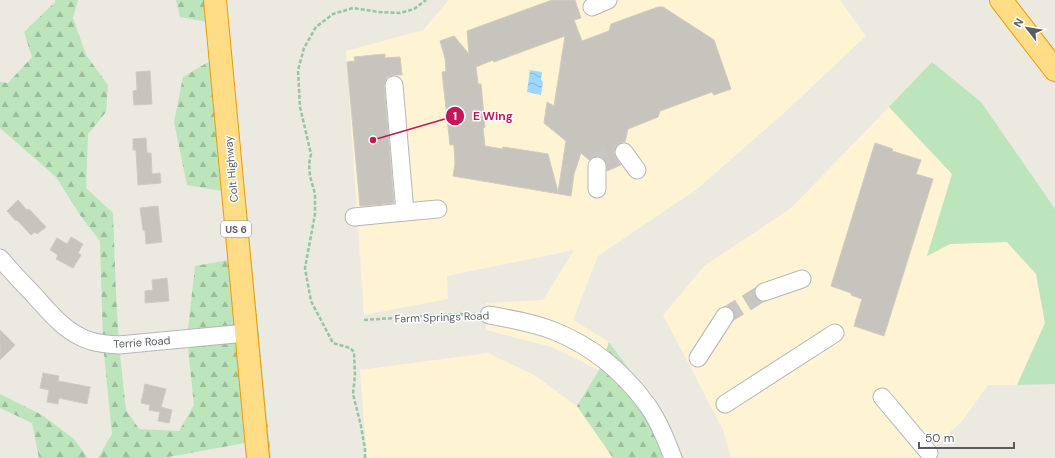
<svg xmlns="http://www.w3.org/2000/svg" width="1055" height="458" viewBox="0 0 1055 458" font-family="'DM Sans',sans-serif">
<style>
.commercial{fill:#fef3d3}
.green{fill:#bce5bb}
.forest{fill:url(#forest-firs)}
.water{fill:url(#water-waves)}
.building{fill:#c7c4bd;stroke:#d1cbbe;fill-rule:evenodd}
.lines{fill:none;stroke-linecap:round;stroke-linejoin:round}
.minor-tunnel{stroke:#c7c6c0;stroke-width:17;stroke-dasharray:17 8;stroke-linecap:butt}
.minor-casing{stroke:#b3b7bb;stroke-width:19}
.highway-casing{stroke:#ed9c00;stroke-width:24}
.path{stroke:#94c6a1;stroke-width:2.5;stroke-dasharray:4 2;stroke-linecap:butt}
.minor{stroke:#fff;stroke-width:17}
.highway{stroke:#ffdc85;stroke-width:22}
.labels{text-anchor:middle;stroke-width:3;stroke-linejoin:round;paint-order:stroke}
.shield{fill:#fff;stroke:#8b8e91;stroke-width:1}
.shield-label{font-size:10px;font-weight:bold;fill:#595d62}
.street-label{font-size:11px;fill:#595d62;stroke:#fff}
.leader{fill:none;stroke:#c2185b;stroke-width:1.5}
.callout-dot{fill:#c2185b;stroke:#fff;stroke-width:1.5}
.mark-label{font-size:12px;text-anchor:middle;font-weight:bold;fill:#fff}
.callout-label{font-size:12px;text-anchor:middle;font-weight:bold;fill:#c2185b;stroke:#fff;stroke-width:3;stroke-linejoin:round;paint-order:stroke}
</style>
<defs>
<pattern id="forest-firs" width="22" height="20" patternUnits="userSpaceOnUse"><rect width="22" height="20" fill="#bce5bb"/><path d="M5 1l3.5 6h-7zM16 11l3.5 6h-7z" fill="#9cbd9b"/></pattern>
<pattern id="water-waves" width="16" height="10" patternUnits="userSpaceOnUse"><rect width="16" height="10" fill="#9ed7ff"/><path d="M0 5q4-4 8 0t8 0" fill="none" stroke="#84b2d2"/></pattern>
</defs>
<rect width="100%" height="100%" fill="#ece9e0"/>
<!-- commercial -->
<g class="commercial">
<path d="M 449,0 L 840,0 L 866,36 L 783,114 L 696,190 L 598,256 L 573,320 L 609,342 L 599,370 L 552,347 L 486,330 L 486,303 L 543,300 L 574,250 L 447,276 L 448,299 L 364,315 L 346,51 L 423,30 Z"/>
<path d="M 889,107 L 952,174 L 928,256 L 950,244 L 1007,242 L 1036,274 L 1045,323 L 1017,385 L 988,385 L 963,420 L 923,458 L 731,458 L 723,430 L 693,372 L 663,315 L 705,265 L 791,208 Z"/>
<path d="M 488,353 L 534,375 L 577,406 L 613,458 L 367,458 L 360,370 Z"/>
</g>
<!-- green -->
<path class="green" d="M 932,62 L 981,102 L 1055,209 L 1055,384 L 1017,385 L 1045,323 L 1036,274 L 1007,242 L 950,244 L 927,256 L 952,174 L 889,107 Z"/>
<!-- forest -->
<g class="forest">
<path d="M 55,0 L 78,0 L 73,18 L 86,55 L 108,85 L 106,112 L 88,134 L 86,188 L 113,213 L 116,294 L 119,345 L 126,410 L 139,429 L 179,431 L 194,405 L 187,338 L 195,266 L 239,258 L 233,193 L 187,185 L 174,122 L 183,77 L 220,55 L 218,24 L 180,17 L 176,0 L 226,0 L 271,458 L 258,458 L 256,441 L 163,458 L 98,458 L 112,434 L 103,344 L 100,241 L 80,215 L 56,177 L 0,128 L 0,82 L 8,83 L 32,57 L 24,32 L 55,2 Z"/>
<path d="M 609,342 L 647,394 L 684,458 L 613,458 L 577,406 L 599,370 Z"/>
<path d="M 0,394 L 42,415 L 74,439 L 88,458 L 39,458 L 32,423 L 0,408 Z"/>
</g>
<!-- water -->
<path class="water" d="M 530,70 L 542,72 L 541,79 L 543,82 L 541,95 L 527,92 Z"/>
<!-- building -->
<g class="building">
<path d="M 552,0 L 575,0 L 581,18 L 574,20 L 582,41 L 609,31 L 611,24 L 658,7 L 663,7 L 714,40 L 731,89 L 714,95 L 712,92 L 660,111 L 658,117 L 628,129 L 625,142 L 623,142 L 618,144 L 615,148 L 614,153 L 616,158 L 621,165 L 607,171 L 606,161 L 602,158 L 597,156 L 592,157 L 589,160 L 581,153 L 574,174 L 571,196 L 453,176 L 455,164 L 454,145 L 450,145 L 442,72 L 446,71 L 445,58 L 440,41 L 454,36 L 469,54 L 467,31 ZM 565,36 L 554,106 L 547,102 L 544,123 L 566,141 L 558,192 L 548,154 L 503,147 L 502,149 L 485,146 L 483,128 L 485,127 L 481,84 L 478,84 L 476,67 L 493,60 L 494,62 Z"/>
<path d="M 385,54 L 385,58 L 400,57 L 402,75 L 394,75 L 387,77 L 384,85 L 394,203 L 360,206 L 347,62 L 355,61 L 354,57 Z"/>
<path d="M 150,71 L 152,104 L 134,105 L 133,91 L 137,90 L 136,72 Z"/>
<path d="M 146,138 L 147,153 L 151,153 L 152,174 L 160,173 L 161,183 L 138,185 L 136,150 L 133,150 L 133,139 Z"/>
<path d="M 875,143 L 893,149 L 892,151 L 921,160 L 916,174 L 933,179 L 884,336 L 854,326 L 862,299 L 851,295 L 851,293 L 831,286 Z"/>
<path d="M 18,200 L 27,210 L 29,209 L 46,227 L 37,234 L 35,232 L 31,235 L 17,220 L 16,221 L 7,211 Z"/>
<path d="M 158,206 L 162,242 L 146,244 L 145,231 L 143,230 L 140,208 Z"/>
<path d="M 71,237 L 83,244 L 78,253 L 81,255 L 73,268 L 56,259 L 58,255 L 50,250 L 57,238 L 67,244 Z"/>
<path d="M 167,278 L 169,301 L 145,303 L 145,291 L 153,290 L 152,280 Z"/>
<path d="M 0,330 L 15,345 L 0,360 Z"/>
<path d="M 43,373 L 59,376 L 58,381 L 90,387 L 87,404 L 59,398 L 58,404 L 47,402 L 49,390 L 40,388 Z"/>
<path d="M 145,384 L 166,389 L 161,407 L 172,410 L 169,423 L 158,421 L 160,412 L 149,410 L 150,405 L 141,403 Z"/>
</g>
<g class="lines">
<!-- minor-tunnel -->
<g class="minor-tunnel">
<path d="M 597,166 L 601,158 L 616,151 L 624,152"/>
<path d="M 725,316 L 764,292"/>
</g>
<defs>
<g id="minor">
<path d="M 592,7 L 608,0"/>
<path d="M 394,85 L 405,212 L 438,209"/>
<path d="M 624,152 L 637,170"/>
<path d="M 597,189 L 597,166"/>
<path d="M 354,217 L 405,212"/>
<path d="M 0,258 C 11,271 22,283 34,295 C 50,313 67,334 91,341 C 100,344 109,344 119,345 L 246,333"/>
<path d="M 764,292 L 802,279"/>
<path d="M 489,315 C 511,319 534,323 554,331 C 592,346 624,373 648,406 C 659,422 666,440 673,458"/>
<path d="M 698,358 L 725,316"/>
<path d="M 882,397 L 929,453"/>
<path d="M 725,404 L 835,333"/>
</g>
<g id="highway">
<path d="M 215,0 L 258,458"/>
<path d="M 1001,0 L 1055,70"/>
</g>
</defs>
<!-- minor casing -->
<use href="#minor" class="minor-casing"/>
<!-- highway casing -->
<use href="#highway" class="highway-casing"/>
<!-- path -->
<g class="path">
<path d="M 364,320 L 458,314 L 475,314"/>
<path d="M 365,458 L 365,449 L 361,426 L 353,394 L 355,375 L 354,352 L 350,348 L 333,343 L 311,301 L 305,268 L 315,214 L 315,194 L 310,176 L 309,164 L 311,154 L 300,107 L 298,70 L 304,48 L 316,27 L 333,14 L 353,8 L 379,12 L 400,13 L 414,9 L 426,0"/>
</g>
<!-- minor -->
<use href="#minor" class="minor"/>
<!-- highway -->
<use href="#highway" class="highway"/>
</g>
<g class="labels">
<!-- shield labels -->
<rect class="shield" x="221" y="221" width="30" height="16" rx="3"/>
<g class="shield-label">
<text x="236" y="233">US 6</text>
</g>
<!-- street labels -->
<g class="street-label">
<text transform="translate(231 169) rotate(-95)" y="4">Colt Highway</text>
<text transform="translate(442 317) rotate(-2)" y="4">Farm Springs Road</text>
<text transform="translate(142 342) rotate(-4)" y="4">Terrie Road</text>
</g>
</g>
<!-- callouts -->
<path class="leader" d="M373 140L455 116"/>
<g class="callout-dot">
<circle cx="373" cy="140" r="4"/>
<circle cx="455" cy="116" r="10"/>
</g>
<g class="mark-label">
<text x="455" y="120">1</text>
</g>
<g class="callout-label">
<text x="493" y="120">E Wing</text>
</g>
<!-- north arrow -->
<g transform="translate(1027 28) rotate(301)" stroke="#ffffff" stroke-width="3" paint-order="stroke">
<path d="M0-3L7 15L0 10L-7 15Z" fill="#595d62"/>
<text y="-6" font-size="11" font-weight="bold" text-anchor="middle" fill="#595d62">N</text>
</g>
<!-- scale -->
<path d="M919 442v6h95v-6" fill="none" stroke="#595d62" stroke-width="2"/>
<text x="925" y="442" font-size="12" fill="#595d62" stroke="#ffffff" stroke-width="3" paint-order="stroke">50 m</text>
</svg>
